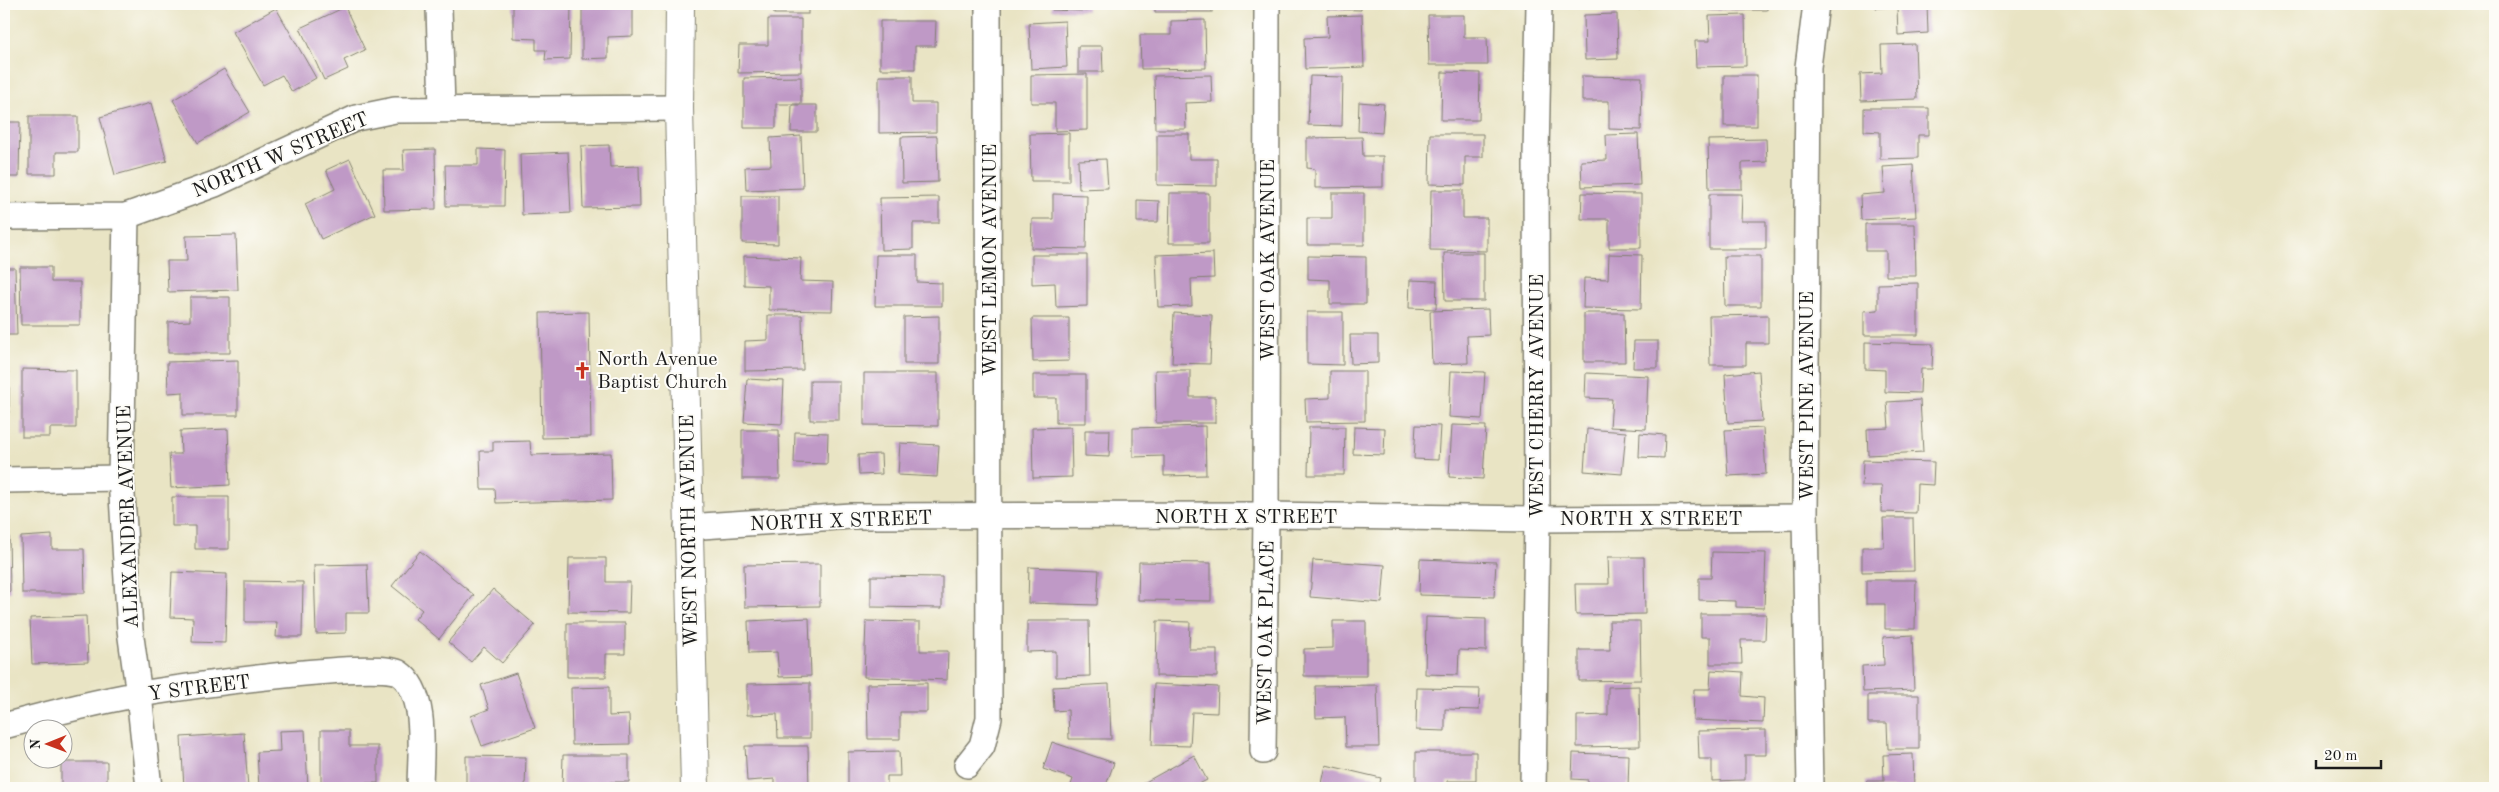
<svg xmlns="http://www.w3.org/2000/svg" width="2499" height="792" viewBox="0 0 2499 792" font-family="'Old Standard TT',serif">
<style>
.building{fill:#bf99c6}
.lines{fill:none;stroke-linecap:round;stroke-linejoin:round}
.minor-casing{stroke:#828070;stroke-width:28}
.tertiary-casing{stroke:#828070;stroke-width:30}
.minor{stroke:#fff;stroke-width:25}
.tertiary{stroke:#fff;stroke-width:28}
.labels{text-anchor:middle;stroke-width:4;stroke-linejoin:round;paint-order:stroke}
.street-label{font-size:20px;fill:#1c1c1c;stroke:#fdfcf7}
.poi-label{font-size:20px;fill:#1c1c1c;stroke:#fdfcf7;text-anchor:start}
</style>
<rect width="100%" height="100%" fill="#fdfcf7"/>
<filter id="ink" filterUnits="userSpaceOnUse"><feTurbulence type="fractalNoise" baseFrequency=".02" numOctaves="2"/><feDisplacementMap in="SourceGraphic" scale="10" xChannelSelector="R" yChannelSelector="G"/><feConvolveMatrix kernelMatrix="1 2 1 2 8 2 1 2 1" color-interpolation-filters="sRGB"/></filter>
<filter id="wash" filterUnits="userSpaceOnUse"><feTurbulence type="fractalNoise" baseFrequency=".0096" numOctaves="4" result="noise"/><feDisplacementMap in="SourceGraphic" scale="20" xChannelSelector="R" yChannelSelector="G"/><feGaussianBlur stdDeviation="1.12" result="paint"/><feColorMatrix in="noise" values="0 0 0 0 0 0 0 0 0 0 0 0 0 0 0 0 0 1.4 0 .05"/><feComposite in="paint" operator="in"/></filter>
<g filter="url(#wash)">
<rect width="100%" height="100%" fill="#e9e4c4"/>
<g id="blocks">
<!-- building -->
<g class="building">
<path d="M 513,4 L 571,4 L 570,59 L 545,60 L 546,50 L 536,50 L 536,39 L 513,38 Z"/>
<path d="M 582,4 L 633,4 L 633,36 L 608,37 L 608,58 L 582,59 Z"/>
<rect x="774" y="4" width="34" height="10"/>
<path d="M 1052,4 L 1087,4 L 1087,11 L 1052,10 Z"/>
<rect x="1155" y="4" width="57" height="8"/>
<path d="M 1328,4 L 1361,4 L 1361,10 L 1328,9 Z"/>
<path d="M 1604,4 L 1640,4 L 1640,9 L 1604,8 Z"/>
<rect x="1710" y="4" width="57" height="6"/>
<path d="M 1875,4 L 1927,4 L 1928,33 L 1898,35 L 1897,7 L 1876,8 Z"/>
<path d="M 345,7 L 365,50 L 344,60 L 348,69 L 324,80 L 300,28 Z"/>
<path d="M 276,8 L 316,78 L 292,92 L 282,75 L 263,85 L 233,32 Z"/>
<path d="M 1617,14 L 1618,59 L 1585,60 L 1584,15 Z"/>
<path d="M 1362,15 L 1364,67 L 1305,69 L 1304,38 L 1328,37 L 1327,16 Z"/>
<path d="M 1428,15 L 1464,15 L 1464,37 L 1487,37 L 1488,65 L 1429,65 Z"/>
<path d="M 1745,15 L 1746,66 L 1696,67 L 1695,41 L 1710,41 L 1709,16 Z"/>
<path d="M 768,19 L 801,19 L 801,72 L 738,73 L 739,45 L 768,45 Z"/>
<path d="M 1205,20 L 1206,68 L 1141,69 L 1140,35 L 1171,35 L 1171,21 Z"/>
<path d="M 880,21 L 936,21 L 935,46 L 915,46 L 915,69 L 880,69 Z"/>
<path d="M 1065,21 L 1067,67 L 1031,69 L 1029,23 Z"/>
<path d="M 1915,44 L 1917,99 L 1861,101 L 1860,74 L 1882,73 L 1881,45 Z"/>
<path d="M 1078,46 L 1102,46 L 1103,72 L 1078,72 Z"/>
<path d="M 224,69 L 250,112 L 198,143 L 173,100 Z"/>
<path d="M 1442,72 L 1480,73 L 1479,120 L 1441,120 Z"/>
<path d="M 1087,74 L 1087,130 L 1055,131 L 1055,103 L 1031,103 L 1031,75 Z"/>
<path d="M 1211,75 L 1212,102 L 1185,103 L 1186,129 L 1155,129 L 1154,76 Z"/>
<rect x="1724" y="75" width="33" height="51"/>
<path d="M 879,76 L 912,76 L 912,103 L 936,103 L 936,132 L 879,133 Z"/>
<path d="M 1310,76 L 1343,77 L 1342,126 L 1308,125 Z"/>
<path d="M 1582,76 L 1642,77 L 1641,130 L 1609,129 L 1609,101 L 1582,101 Z"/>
<path d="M 801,77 L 801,104 L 776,104 L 776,128 L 744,128 L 744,78 Z"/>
<path d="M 1359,102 L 1384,104 L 1382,133 L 1358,131 Z"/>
<path d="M 151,103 L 167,161 L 115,175 L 100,117 Z"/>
<path d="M 792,105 L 817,105 L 817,132 L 791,132 Z"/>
<path d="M 1864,108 L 1929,108 L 1929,135 L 1918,135 L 1918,158 L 1880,159 L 1880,132 L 1864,131 Z"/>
<path d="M 29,116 L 78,116 L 78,152 L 56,152 L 56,174 L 29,174 Z"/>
<path d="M 4,122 L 20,122 L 19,177 L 4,177 Z"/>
<path d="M 1069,133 L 1069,181 L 1031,181 L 1030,134 Z"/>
<path d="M 1157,134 L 1189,134 L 1189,159 L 1217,159 L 1217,186 L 1157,185 Z"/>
<path d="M 1430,134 L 1483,134 L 1483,157 L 1465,157 L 1465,185 L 1429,184 Z"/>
<path d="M 1638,134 L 1640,185 L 1582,187 L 1581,161 L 1607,160 L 1606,135 Z"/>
<path d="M 801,136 L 803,188 L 746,190 L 745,167 L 771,166 L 770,138 Z"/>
<path d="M 937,136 L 938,182 L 902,183 L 901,137 Z"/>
<path d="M 1362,137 L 1363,156 L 1383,156 L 1383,187 L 1315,188 L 1315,169 L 1307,168 L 1307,138 Z"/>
<path d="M 1766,139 L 1767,162 L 1742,163 L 1742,189 L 1709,189 L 1708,140 Z"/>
<path d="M 609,145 L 610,167 L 639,166 L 640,207 L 583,208 L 581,146 Z"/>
<path d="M 435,149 L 436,209 L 384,210 L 383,170 L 404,170 L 403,150 Z"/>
<path d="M 478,149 L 505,150 L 504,206 L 446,206 L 445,165 L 478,165 Z"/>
<path d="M 568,152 L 571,213 L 522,215 L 520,154 Z"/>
<path d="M 350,159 L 375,214 L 321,239 L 305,204 L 335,189 L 326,170 Z"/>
<path d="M 1106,159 L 1108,188 L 1079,189 L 1078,160 Z"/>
<path d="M 1913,165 L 1916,217 L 1861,220 L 1860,195 L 1885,193 L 1883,167 Z"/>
<path d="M 1431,190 L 1463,190 L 1463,218 L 1487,218 L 1487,251 L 1430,250 Z"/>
<path d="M 1170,193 L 1209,193 L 1209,243 L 1169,243 Z"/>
<path d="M 1332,193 L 1364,193 L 1364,245 L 1307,245 L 1307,218 L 1332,218 Z"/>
<path d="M 1582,193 L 1641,194 L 1641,248 L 1609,248 L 1609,219 L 1581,219 Z"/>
<path d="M 1053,194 L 1087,195 L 1086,249 L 1031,248 L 1032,219 L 1053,219 Z"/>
<path d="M 1709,194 L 1742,194 L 1741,221 L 1766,221 L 1766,249 L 1709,249 Z"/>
<path d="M 742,196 L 778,196 L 778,244 L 742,243 Z"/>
<path d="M 939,197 L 939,223 L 913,223 L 913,249 L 881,250 L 880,198 Z"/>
<path d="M 1137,200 L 1159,201 L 1158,222 L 1137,222 Z"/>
<path d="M 1865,224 L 1915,224 L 1916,276 L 1886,276 L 1886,251 L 1865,251 Z"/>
<path d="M 236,235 L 238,290 L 168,292 L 167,261 L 187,261 L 186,236 Z"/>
<path d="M 1213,253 L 1214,278 L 1191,279 L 1192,306 L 1158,307 L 1156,255 Z"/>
<path d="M 1444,253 L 1484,253 L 1484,301 L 1445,301 Z"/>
<path d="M 1609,254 L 1642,255 L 1641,309 L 1583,308 L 1584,278 L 1608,279 Z"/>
<path d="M 876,255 L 917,255 L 917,282 L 942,283 L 942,306 L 875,306 Z"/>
<path d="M 1032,255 L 1087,255 L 1087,306 L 1056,307 L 1055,283 L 1032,284 Z"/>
<path d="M 744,256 L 801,258 L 800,281 L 833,282 L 832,311 L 769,310 L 769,286 L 744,285 Z"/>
<path d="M 1308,256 L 1366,257 L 1366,304 L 1330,304 L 1330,280 L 1308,279 Z"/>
<path d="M 1724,256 L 1761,256 L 1761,306 L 1725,306 Z"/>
<path d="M 20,267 L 51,267 L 51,282 L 80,282 L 80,325 L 21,325 Z"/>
<path d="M 4,268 L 15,268 L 17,335 L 4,335 Z"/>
<path d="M 1410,280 L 1437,281 L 1436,309 L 1409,308 Z"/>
<path d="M 1918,283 L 1918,335 L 1864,335 L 1864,311 L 1878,310 L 1878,284 Z"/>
<path d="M 190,297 L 230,297 L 230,353 L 168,353 L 168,322 L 190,321 Z"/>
<path d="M 1488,309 L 1489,335 L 1467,336 L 1468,363 L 1432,364 L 1430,311 Z"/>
<path d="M 589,312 L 591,437 L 542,438 L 540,313 Z"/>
<path d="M 1307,312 L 1343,312 L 1343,365 L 1307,364 Z"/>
<path d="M 1174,313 L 1212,315 L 1210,364 L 1172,363 Z"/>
<path d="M 1584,313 L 1624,313 L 1625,362 L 1584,362 Z"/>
<path d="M 768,315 L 802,315 L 803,370 L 745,371 L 745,341 L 768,340 Z"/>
<path d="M 1768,315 L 1768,343 L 1746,343 L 1746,365 L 1710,365 L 1709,316 Z"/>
<path d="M 939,316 L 939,364 L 904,364 L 904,317 Z"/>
<path d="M 1032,318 L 1069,318 L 1069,361 L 1033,362 Z"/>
<path d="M 1350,335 L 1378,335 L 1378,363 L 1351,364 Z"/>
<path d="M 1634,341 L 1658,341 L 1658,368 L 1633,368 Z"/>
<path d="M 1865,342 L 1933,344 L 1932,369 L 1921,369 L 1920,393 L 1885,392 L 1885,370 L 1865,369 Z"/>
<path d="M 238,360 L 238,415 L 183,415 L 183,392 L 168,393 L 167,362 Z"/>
<path d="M 22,369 L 76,370 L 76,428 L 50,428 L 50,437 L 22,437 Z"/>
<path d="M 1155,370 L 1190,370 L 1190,397 L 1215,397 L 1215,423 L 1156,423 Z"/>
<path d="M 1330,371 L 1365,371 L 1365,421 L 1306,422 L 1305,399 L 1330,398 Z"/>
<path d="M 1451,371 L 1485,372 L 1482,419 L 1449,417 Z"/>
<path d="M 1759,371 L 1762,421 L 1728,423 L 1725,374 Z"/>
<rect x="4" y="373" width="5" height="39"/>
<path d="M 864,373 L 938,373 L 938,426 L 864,425 Z"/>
<path d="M 1586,373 L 1648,376 L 1646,429 L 1610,427 L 1612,399 L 1585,398 Z"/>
<path d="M 1033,375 L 1086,375 L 1086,423 L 1056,423 L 1056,398 L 1033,398 Z"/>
<path d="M 747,379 L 784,381 L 782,424 L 744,422 Z"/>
<rect x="810" y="381" width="29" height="39"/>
<path d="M 1920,400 L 1923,452 L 1868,455 L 1867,429 L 1889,428 L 1887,402 Z"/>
<path d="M 1416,425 L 1440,426 L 1438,460 L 1414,459 Z"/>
<path d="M 1452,425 L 1486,426 L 1483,479 L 1449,477 Z"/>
<path d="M 1205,426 L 1206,475 L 1164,476 L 1164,456 L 1133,457 L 1133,428 Z"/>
<path d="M 1071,427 L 1072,477 L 1033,478 L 1032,428 Z"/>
<path d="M 1309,427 L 1345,427 L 1344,475 L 1308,475 Z"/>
<path d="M 1354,427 L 1385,428 L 1384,455 L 1353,454 Z"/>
<path d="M 1763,428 L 1766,474 L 1728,476 L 1725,430 Z"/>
<path d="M 228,429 L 230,485 L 171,488 L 169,454 L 181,454 L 180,431 Z"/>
<path d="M 1587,429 L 1626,432 L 1622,474 L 1584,471 Z"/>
<path d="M 742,430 L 779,430 L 780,479 L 742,479 Z"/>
<path d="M 1085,430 L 1110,430 L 1109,457 L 1085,456 Z"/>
<path d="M 795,432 L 828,433 L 827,464 L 794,463 Z"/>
<path d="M 1640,433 L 1665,435 L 1664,458 L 1639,457 Z"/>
<path d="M 530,441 L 531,455 L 611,453 L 612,500 L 496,503 L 495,489 L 481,489 L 480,451 L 493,451 L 493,442 Z"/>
<path d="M 900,443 L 939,445 L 937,477 L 898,475 Z"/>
<path d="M 881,454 L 882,474 L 859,475 L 858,455 Z"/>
<path d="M 1863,460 L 1934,462 L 1933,485 L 1917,484 L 1916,513 L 1881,512 L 1882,486 L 1862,486 Z"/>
<path d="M 172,497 L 229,497 L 229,549 L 195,549 L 195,526 L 172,526 Z"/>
<path d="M 1883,518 L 1913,518 L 1914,571 L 1862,572 L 1862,547 L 1884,547 Z"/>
<path d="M 4,535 L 9,535 L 10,592 L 4,592 Z"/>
<path d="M 52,535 L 52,549 L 84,549 L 85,593 L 22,593 L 21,537 Z"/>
<path d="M 420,551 L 474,595 L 439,639 L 415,619 L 422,610 L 392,586 Z"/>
<path d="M 1712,552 L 1766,553 L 1764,608 L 1736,607 L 1736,601 L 1699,600 L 1699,578 L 1711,578 Z"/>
<path d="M 1608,557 L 1644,557 L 1645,614 L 1576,615 L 1575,584 L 1609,584 Z"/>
<path d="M 569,558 L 606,558 L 606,582 L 630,582 L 629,613 L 568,612 Z"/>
<path d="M 1420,559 L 1496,562 L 1494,597 L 1419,595 Z"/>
<path d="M 1313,560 L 1385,565 L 1382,603 L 1310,597 Z"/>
<path d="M 1139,562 L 1211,563 L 1211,601 L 1138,600 Z"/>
<path d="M 367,564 L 369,613 L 346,613 L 346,633 L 316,634 L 314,565 Z"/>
<path d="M 820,564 L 820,606 L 745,607 L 744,565 Z"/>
<path d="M 1029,567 L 1099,570 L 1097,605 L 1028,603 Z"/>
<path d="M 172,572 L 227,574 L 225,643 L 192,642 L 193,618 L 170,617 Z"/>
<path d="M 871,576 L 942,577 L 942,608 L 871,607 Z"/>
<path d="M 1866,580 L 1916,580 L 1915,629 L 1885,629 L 1885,604 L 1866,604 Z"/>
<path d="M 245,581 L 303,582 L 302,637 L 276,637 L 277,622 L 245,622 Z"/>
<path d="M 493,589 L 535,625 L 502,663 L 484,647 L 471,662 L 448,642 Z"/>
<path d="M 1701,614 L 1766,614 L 1765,640 L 1741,640 L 1742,664 L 1710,664 L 1710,637 L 1701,637 Z"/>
<path d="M 86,616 L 88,662 L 32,664 L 30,618 Z"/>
<path d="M 1426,617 L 1486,619 L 1486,651 L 1459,650 L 1458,675 L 1425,674 Z"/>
<path d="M 809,618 L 811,676 L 779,677 L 777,652 L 749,653 L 748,621 Z"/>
<path d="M 866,621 L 920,622 L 920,651 L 948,651 L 947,680 L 864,677 Z"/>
<path d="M 1027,621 L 1089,621 L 1090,676 L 1056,677 L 1056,651 L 1027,652 Z"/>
<path d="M 1157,621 L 1190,622 L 1189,649 L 1217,649 L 1217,677 L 1156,676 Z"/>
<path d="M 1333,621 L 1366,621 L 1366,676 L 1304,676 L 1304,649 L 1333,648 Z"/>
<path d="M 1609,621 L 1640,621 L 1641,680 L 1579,681 L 1579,650 L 1610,650 Z"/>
<path d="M 567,623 L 625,623 L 625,654 L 606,654 L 606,677 L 567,677 Z"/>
<path d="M 1912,635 L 1914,690 L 1863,692 L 1862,666 L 1884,665 L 1883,637 Z"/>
<path d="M 1711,670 L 1743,672 L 1742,696 L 1764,698 L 1763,723 L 1693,720 L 1694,689 L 1710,689 Z"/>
<path d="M 516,673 L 535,728 L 482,746 L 471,716 L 489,709 L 481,685 Z"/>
<path d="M 810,683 L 810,738 L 778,738 L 777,714 L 747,715 L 747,684 Z"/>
<path d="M 927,683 L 927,712 L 900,712 L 900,739 L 868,739 L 867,684 Z"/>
<path d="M 1109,684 L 1111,739 L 1069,739 L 1068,710 L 1054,711 L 1053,687 Z"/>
<path d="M 1154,684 L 1218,687 L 1217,713 L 1192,712 L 1190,746 L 1152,745 Z"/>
<path d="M 1377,685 L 1379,747 L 1346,747 L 1345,717 L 1316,718 L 1315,686 Z"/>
<path d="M 1639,686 L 1640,746 L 1577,747 L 1577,716 L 1608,715 L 1608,687 Z"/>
<path d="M 609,687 L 609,716 L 629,715 L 630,744 L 572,745 L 571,688 Z"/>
<path d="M 1417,688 L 1480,689 L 1479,710 L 1445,709 L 1445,731 L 1416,730 Z"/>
<path d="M 1868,695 L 1919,695 L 1919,749 L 1888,749 L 1887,723 L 1868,723 Z"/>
<path d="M 305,730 L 308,788 L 259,788 L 257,752 L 280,751 L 279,731 Z"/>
<path d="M 321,730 L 349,730 L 349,746 L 378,746 L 378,783 L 321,783 Z"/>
<path d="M 1766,730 L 1766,755 L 1745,755 L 1745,780 L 1712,781 L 1712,759 L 1699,759 L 1698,731 Z"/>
<path d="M 244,733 L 248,788 L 184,788 L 181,737 Z"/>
<path d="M 1052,742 L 1114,763 L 1105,788 L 1070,788 L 1073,779 L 1043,769 Z"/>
<path d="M 745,746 L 808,746 L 809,788 L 775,788 L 775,779 L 747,781 Z"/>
<path d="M 899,751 L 900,776 L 887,776 L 887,788 L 848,788 L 848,752 Z"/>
<path d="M 1416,752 L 1476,752 L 1476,781 L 1447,781 L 1447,788 L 1416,788 Z"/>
<path d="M 1573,753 L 1629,755 L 1628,788 L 1588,788 L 1588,780 L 1572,779 Z"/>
<path d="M 1913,754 L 1914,788 L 1866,788 L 1866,781 L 1884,781 L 1883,755 Z"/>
<path d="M 563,755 L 629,755 L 629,782 L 610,782 L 610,788 L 562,788 Z"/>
<path d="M 1194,755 L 1207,780 L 1191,788 L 1142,788 L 1140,785 Z"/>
<path d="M 466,756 L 526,757 L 525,788 L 466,788 Z"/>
<rect x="61" y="762" width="46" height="26"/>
<path d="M 1326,765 L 1381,778 L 1379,788 L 1321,788 Z"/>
<path d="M 1746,785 L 1746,788 L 1710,788 L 1710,786 Z"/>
</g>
</g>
</g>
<g filter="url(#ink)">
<use href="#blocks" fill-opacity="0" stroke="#828070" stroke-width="1"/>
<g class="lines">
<defs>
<g id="minor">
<path d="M 439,8 L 442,108"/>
<path d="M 126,216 L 121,478 L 130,630 L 139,695 L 149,788"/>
<path d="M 4,217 L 126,216 L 215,184 L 356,118 L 395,110 L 679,108"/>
<path d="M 4,480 L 121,478"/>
<path d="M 687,527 L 851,516 L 1266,515 L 1537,519 L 1805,517"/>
<path d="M 4,726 C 48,714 94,702 140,694 C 178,688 377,659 399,673 C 429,693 420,757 420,788"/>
<path d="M 1263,751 L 1266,515 L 1267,4"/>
<path d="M 967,765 L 982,746 L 989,718 L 988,4"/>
<path d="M 1533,788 L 1537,519 L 1536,155 L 1539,4"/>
<path d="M 1810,788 L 1805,517 L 1808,67 L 1816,4"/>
</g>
<path id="tertiary" d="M 680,4 L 679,108 L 695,788"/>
</defs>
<!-- minor casing -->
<use href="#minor" class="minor-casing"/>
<!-- tertiary casing -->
<use href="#tertiary" class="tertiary-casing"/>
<!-- minor -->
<use href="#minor" class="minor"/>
<!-- tertiary -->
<use href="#tertiary" class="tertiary"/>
</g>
</g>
<!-- icons -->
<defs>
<symbol id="church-bare" viewBox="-9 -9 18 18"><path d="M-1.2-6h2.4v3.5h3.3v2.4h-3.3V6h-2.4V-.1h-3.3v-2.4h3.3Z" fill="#c8321e" stroke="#fdfcf7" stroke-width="2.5" paint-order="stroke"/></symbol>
</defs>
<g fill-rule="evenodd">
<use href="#church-bare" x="570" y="358" width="25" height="25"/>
</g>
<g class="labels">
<!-- street labels -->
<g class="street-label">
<text transform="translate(280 154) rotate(-23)" y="7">NORTH W STREET</text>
<text transform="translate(989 260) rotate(-90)" y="7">WEST LEMON AVENUE</text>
<text transform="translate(1267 260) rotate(-90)" y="7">WEST OAK AVENUE</text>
<text transform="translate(1536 396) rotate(-90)" y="7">WEST CHERRY AVENUE</text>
<text transform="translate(1806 396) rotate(-90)" y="7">WEST PINE AVENUE</text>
<text x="1246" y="523">NORTH X STREET</text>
<text transform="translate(127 517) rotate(-92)" y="7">ALEXANDER AVENUE</text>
<text x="1651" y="525">NORTH X STREET</text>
<text transform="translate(841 520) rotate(-2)" y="7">NORTH X STREET</text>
<text transform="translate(688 531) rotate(-91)" y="7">WEST NORTH AVENUE</text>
<text transform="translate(1265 633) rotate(-89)" y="7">WEST OAK PLACE</text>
<text transform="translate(199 687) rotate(-7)" y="7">Y STREET</text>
</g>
<!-- poi labels -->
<g class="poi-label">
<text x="597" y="365">North Avenue<tspan x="597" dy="23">Baptist Church</tspan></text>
</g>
</g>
<!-- margin -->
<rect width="2499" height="792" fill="none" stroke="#fdfcf7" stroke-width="20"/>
<!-- north arrow -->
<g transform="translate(48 744) rotate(269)"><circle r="24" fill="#fdfcf7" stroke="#a3a29f"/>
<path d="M0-4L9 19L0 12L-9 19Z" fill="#c8321e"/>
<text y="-8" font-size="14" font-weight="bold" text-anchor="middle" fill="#1c1c1c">N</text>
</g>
<!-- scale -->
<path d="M2316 760v8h65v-8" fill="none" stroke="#1c1c1c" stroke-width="2.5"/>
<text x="2324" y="760" font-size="15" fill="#1c1c1c" stroke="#fdfcf7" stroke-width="4" paint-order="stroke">20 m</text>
</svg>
